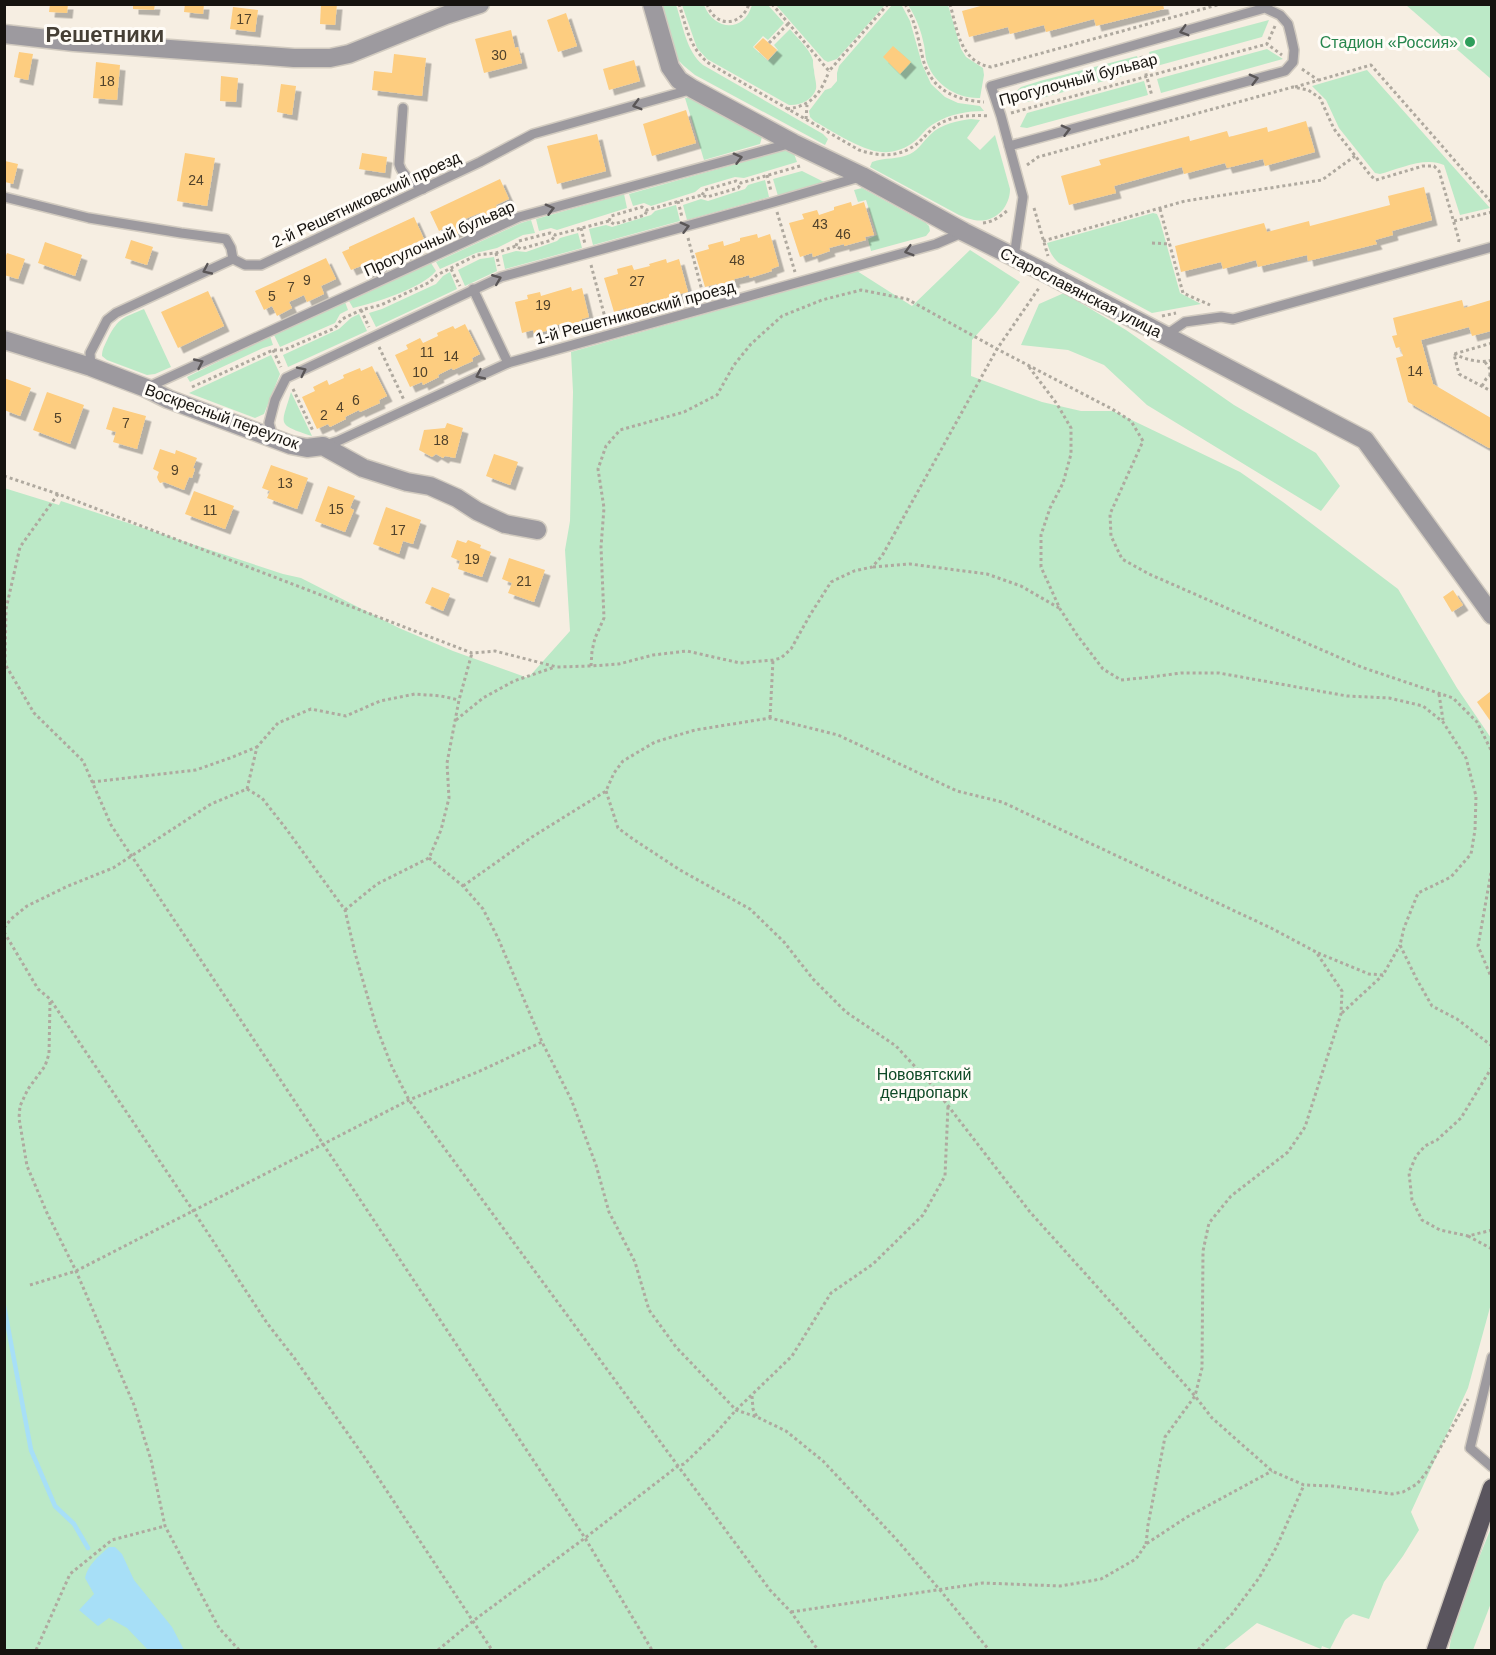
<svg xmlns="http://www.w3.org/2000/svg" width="1496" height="1655" viewBox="0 0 1496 1655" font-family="Helvetica,sans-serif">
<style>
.green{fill:#bce9c7}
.water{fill:#a7dff7}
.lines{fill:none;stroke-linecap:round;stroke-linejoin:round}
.stream{stroke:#a7dff7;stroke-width:4.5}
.building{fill:#fdcd80;filter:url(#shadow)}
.lane-casing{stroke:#d2cbc0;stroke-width:12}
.street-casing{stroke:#d2cbc0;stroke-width:21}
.primary-casing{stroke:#d2cbc0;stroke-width:21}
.path{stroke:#afa99f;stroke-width:3;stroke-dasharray:3 3;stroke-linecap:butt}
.lane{stroke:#9d9a9f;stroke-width:9}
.street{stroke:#9d9a9f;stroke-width:18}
.primary{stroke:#5a555e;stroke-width:18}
.oneway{stroke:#5a5657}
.leisure-dot{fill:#2e9e5b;stroke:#fffcf7;stroke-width:2}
.labels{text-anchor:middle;stroke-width:6;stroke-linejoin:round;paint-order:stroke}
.number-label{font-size:14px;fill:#50422b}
.leisure-label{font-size:16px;fill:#27864d;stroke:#fffcf7;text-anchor:end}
.street-label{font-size:16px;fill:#16130f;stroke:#fffcf7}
.park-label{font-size:16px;fill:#0f4a27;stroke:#fffcf7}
.district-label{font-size:22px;font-weight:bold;fill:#453f35;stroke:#fffcf7}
</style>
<defs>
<filter id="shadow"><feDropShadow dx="5.5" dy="5.5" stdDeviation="0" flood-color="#0004"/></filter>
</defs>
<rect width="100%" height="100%" fill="#f6eee2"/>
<!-- green -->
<g class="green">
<path d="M 901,4 L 910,21 L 922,64 L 931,84 L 945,97 L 958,103 L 980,106 L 984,111 C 967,111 950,114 935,123 C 927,127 922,135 915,141 C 903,151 886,155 871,150 C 851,144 832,131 814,121 L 810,117 L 809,111 L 825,90 L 831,88 L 837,81 L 837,73 L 839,66 L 892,5 Z"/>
<path d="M 660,5 L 676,5 C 683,25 686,51 703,65 L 823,134 L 828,139 L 825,145 L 695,75 L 684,66 L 678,60 Z"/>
<path d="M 682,5 L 704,5 C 714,31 744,33 752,5 L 768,5 L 784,23 L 768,40 L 763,36 L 753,47 L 768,61 L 778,50 L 774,45 L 790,29 C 797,38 809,48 813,60 C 813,63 813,67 814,70 C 814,76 817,83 816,89 C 813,100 799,106 789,105 L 707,59 L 697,48 Z"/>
<path d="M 776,5 L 885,5 L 837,59 L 828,62 L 824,60 Z"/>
<path d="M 908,5 L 948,5 L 961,49 L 966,57 L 983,68 L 984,75 L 980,98 C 956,99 932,83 926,59 C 925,54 925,49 924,45 C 921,30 916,17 908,5 Z"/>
<path d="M 1406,5 L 1491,5 L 1491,79 Z"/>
<path d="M 1269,20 L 1262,37 L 1153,67 L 1149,52 Z"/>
<path d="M 1267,49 L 1283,59 L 1161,93 L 1157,79 Z"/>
<path d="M 1137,56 L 1141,71 L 1023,103 L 1012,95 L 1021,87 L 1040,81 Z"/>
<path d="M 1367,70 L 1490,208 L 1460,215 L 1444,165 C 1425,156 1399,169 1380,174 L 1375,173 L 1339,128 L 1326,100 L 1312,86 Z"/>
<path d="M 1144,81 L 1148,95 L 1027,128 L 1020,127 L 1027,113 Z"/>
<path d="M 685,98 L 695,98 L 760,133 L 762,137 L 760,144 L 704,160 Z"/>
<path d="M 971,119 L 980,120 L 967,138 L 980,150 L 995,135 L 1010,189 C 1010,208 994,224 974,220 C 969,219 964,217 959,215 L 870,167 L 872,162 C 885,157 898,160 910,154 C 920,149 923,141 931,134 C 941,124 957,121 971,119 Z"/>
<path d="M 792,148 L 797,162 L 744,178 L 735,177 L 701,187 L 695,192 L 651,206 L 644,203 L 633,206 L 629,194 Z"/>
<path d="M 802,171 L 824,182 L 778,196 L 773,179 Z"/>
<path d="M 765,180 L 769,197 L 687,220 L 683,205 L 701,199 L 708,201 L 745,189 L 748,185 Z"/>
<path d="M 862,188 L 926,223 L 929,226 L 930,231 L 926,236 L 871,251 L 868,239 L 877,235 L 866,200 L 858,202 L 854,190 Z"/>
<path d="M 624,194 L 627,208 L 557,230 L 551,228 L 539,231 L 536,219 Z"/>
<path d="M 676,205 L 680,221 L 593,245 L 589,229 L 606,225 L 612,227 L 651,215 L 655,211 Z"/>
<path d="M 1153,213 L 1157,214 L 1160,221 L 1180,293 L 1201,304 L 1152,313 L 1059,263 C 1052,257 1050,252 1047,243 Z"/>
<path d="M 531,220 L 535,233 L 523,235 L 497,248 L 476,253 L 440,269 L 436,262 L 521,223 Z"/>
<path d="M 578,233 L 582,248 L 505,269 L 502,255 L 516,251 L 526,252 L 557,241 L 560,238 Z"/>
<path d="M 970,250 L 1020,282 L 996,313 L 972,340 L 971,376 L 1042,402 L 1081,411 L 1113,411 L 1240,472 L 1283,502 L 1398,589 L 1457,688 L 1491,738 L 1492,1300 L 1468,1388 L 1411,1512 L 1419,1530 L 1403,1556 L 1384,1582 L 1369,1619 L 1353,1614 L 1345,1620 L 1330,1649 L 1322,1646 L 1321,1649 L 1257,1623 L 1223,1650 L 5,1650 L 4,488 L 59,505 L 61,501 L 283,574 L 301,578 L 399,628 L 453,651 L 528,678 L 570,631 L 565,550 L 570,521 L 573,392 L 571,352 L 857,271 L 912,306 Z"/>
<path d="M 494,257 L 497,271 L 465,286 L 458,270 L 480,259 Z"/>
<path d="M 431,263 L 436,271 C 421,289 376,302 353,308 L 349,301 Z"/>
<path d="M 450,272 L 457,289 L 376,327 L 369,313 L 382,309 L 436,284 L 443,276 Z"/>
<path d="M 1064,293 L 1126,330 L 1234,405 L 1316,453 L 1340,486 L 1321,511 L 1147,405 L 1104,365 L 1068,350 L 1021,345 L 1039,304 Z"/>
<path d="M 345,302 L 348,310 L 340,314 L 335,323 L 280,347 L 274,335 Z"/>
<path d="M 144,309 L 171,367 L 155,374 L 147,375 L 107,360 L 102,356 C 102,349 105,345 108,338 C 119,317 123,318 144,309 Z"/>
<path d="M 359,314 L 367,331 L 288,367 L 283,355 L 339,329 L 351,318 Z"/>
<path d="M 270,336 L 273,345 L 263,348 L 190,382 L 187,377 Z"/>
<path d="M 271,355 L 280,374 L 264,414 L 255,418 L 189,393 Z"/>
<path d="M 291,392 L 312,436 C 276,424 281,426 291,392 Z"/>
<path d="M 1491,1528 L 1491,1603 L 1473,1650 L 1449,1650 L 1455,1617 Z"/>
</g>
<!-- water -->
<path class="water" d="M 109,1547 L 115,1547 L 122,1554 L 134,1580 L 172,1627 L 184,1650 L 148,1650 L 127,1628 L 109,1618 L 98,1626 L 79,1610 L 94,1594 L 85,1578 C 88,1564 99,1556 109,1547 Z"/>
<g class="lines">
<!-- stream -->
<path class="stream" d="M 4,1306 L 31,1450 L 55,1506 L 74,1524 L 88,1548"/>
</g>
<!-- building -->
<g class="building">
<path d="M 50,4 L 68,4 L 67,13 L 49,12 Z"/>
<path d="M 133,4 L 155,4 L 154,10 L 133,9 Z"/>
<path d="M 185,4 L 204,4 L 203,14 L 184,12 Z"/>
<path d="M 321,4 L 337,4 L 335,25 L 320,24 Z"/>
<path d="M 988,4 L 1163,4 L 1164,9 L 1096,26 L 1094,19 L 1046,32 L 1044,25 L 1010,34 L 1008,27 L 969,37 L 962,11 Z"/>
<path d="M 233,7 L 258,10 L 255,32 L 230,29 Z"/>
<path d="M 566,13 L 577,46 L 558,52 L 547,20 Z"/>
<path d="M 511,30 L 515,48 L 518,47 L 522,63 L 484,73 L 475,39 Z"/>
<path d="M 763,38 L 777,50 L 768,60 L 754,47 Z"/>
<path d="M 893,46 L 911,62 L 900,74 L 883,57 Z"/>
<path d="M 19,52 L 33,54 L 28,80 L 14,77 Z"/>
<path d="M 394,54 L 426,58 L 422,96 L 372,90 L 374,71 L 392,73 Z"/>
<path d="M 634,60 L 640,81 L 609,90 L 603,69 Z"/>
<path d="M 96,62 L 120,65 L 117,100 L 93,98 Z"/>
<path d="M 221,76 L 238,78 L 236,102 L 220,101 Z"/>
<path d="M 281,84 L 296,86 L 292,115 L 277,112 Z"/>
<path d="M 686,110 L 696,143 L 652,156 L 643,124 Z"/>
<path d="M 1306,121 L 1315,152 L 1265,166 L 1263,159 L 1227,168 L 1225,163 L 1184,174 L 1182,167 L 1114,186 L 1116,193 L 1069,205 L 1061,176 L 1101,165 L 1099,160 L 1189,136 L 1190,141 L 1227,131 L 1229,137 L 1267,127 L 1268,132 Z"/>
<path d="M 597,134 L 606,171 L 557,184 L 547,146 Z"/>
<path d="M 185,153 L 215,158 L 207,206 L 177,201 Z"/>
<path d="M 362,153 L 387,157 L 385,173 L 359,169 Z"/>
<path d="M 5,161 L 18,164 L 13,184 L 5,182 Z"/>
<path d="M 500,179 L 509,199 L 496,205 L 500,214 L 484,221 L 480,213 L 465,219 L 469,228 L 454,236 L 449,226 L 439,231 L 430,212 Z"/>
<path d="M 1424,187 L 1432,220 L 1392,231 L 1393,235 L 1375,240 L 1377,244 L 1308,261 L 1307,255 L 1258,267 L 1256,260 L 1223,269 L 1221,262 L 1181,272 L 1175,246 L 1264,223 L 1267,232 L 1309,221 L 1310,226 L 1390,205 L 1388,196 Z"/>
<path d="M 851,202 L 852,206 L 864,202 L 874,235 L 865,237 L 866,240 L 844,246 L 844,244 L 829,248 L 830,251 L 813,257 L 812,253 L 800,257 L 789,223 L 804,219 L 802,214 L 817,210 L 819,215 L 834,210 L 834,207 Z"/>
<path d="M 414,217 L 424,239 L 409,246 L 413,254 L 396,261 L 393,254 L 379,260 L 382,267 L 365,275 L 361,266 L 351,270 L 342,252 L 349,249 L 349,247 Z"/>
<path d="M 757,234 L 758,238 L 770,234 L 779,266 L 771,269 L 772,271 L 750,278 L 749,275 L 743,277 L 734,279 L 735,282 L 718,287 L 717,284 L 705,287 L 695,253 L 709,249 L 708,245 L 723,241 L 724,246 L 740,241 L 740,238 Z"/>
<path d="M 131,240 L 153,247 L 147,265 L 125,258 Z"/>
<path d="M 45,242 L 82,255 L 75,276 L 38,263 Z"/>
<path d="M 7,253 L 25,259 L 18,279 L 4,275 L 4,260 Z"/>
<path d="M 326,258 L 336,279 L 321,286 L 324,294 L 307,302 L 304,295 L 289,302 L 292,308 L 277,316 L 272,306 L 264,310 L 255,291 Z"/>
<path d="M 666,259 L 667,263 L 679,259 L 688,292 L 680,294 L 681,297 L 668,300 L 659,303 L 658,300 L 643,304 L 644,307 L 635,310 L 627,312 L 626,308 L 614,312 L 604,278 L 618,274 L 617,269 L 632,265 L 634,270 L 650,266 L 649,264 Z"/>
<path d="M 571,287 L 572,291 L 582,288 L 589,317 L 582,319 L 582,321 L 563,326 L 562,324 L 549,327 L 550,330 L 534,334 L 533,330 L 522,333 L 515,302 L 528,299 L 527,295 L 540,292 L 541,296 Z"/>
<path d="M 208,291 L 224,326 L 178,348 L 161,312 Z"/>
<path d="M 1462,300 L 1464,308 L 1491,300 L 1491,331 L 1472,336 L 1469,327 L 1421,340 L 1433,384 L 1491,418 L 1491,448 L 1489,448 L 1408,402 L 1396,358 L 1403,356 L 1400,347 L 1396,348 L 1392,336 L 1397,335 L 1393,318 Z"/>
<path d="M 465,324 L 480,354 L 472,358 L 473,361 L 464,365 L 453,370 L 452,368 L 438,375 L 439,377 L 423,385 L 422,382 L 410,387 L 395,355 L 408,349 L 406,345 L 420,338 L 423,343 L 438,336 L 437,333 L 453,326 L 455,329 Z"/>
<path d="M 372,366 L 387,396 L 379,400 L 380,403 L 360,412 L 359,410 L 345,417 L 346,419 L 330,427 L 328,424 L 317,429 L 302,397 L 315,391 L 313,387 L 327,380 L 329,385 L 344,378 L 343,375 L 360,368 L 361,371 Z"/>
<path d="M 4,378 L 31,388 L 20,416 L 4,410 Z"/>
<path d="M 47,392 L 84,405 L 70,444 L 33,430 Z"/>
<path d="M 113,407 L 146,416 L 137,449 L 113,442 L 116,432 L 106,429 Z"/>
<path d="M 447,423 L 463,428 L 455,458 L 445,456 L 443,458 L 436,454 L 432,457 L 419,450 L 424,430 L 445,428 Z"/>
<path d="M 160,449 L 175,454 L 176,450 L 197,458 L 193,468 L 195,469 L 192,478 L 189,477 L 184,490 L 164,482 L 160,483 L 158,480 L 157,477 L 159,472 L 153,469 Z"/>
<path d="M 494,454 L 518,462 L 510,485 L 486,476 Z"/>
<path d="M 271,465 L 308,478 L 297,509 L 267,498 L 270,491 L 262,488 Z"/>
<path d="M 328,486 L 355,496 L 350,508 L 354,510 L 345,532 L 315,521 Z"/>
<path d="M 194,491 L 234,506 L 225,529 L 185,514 Z"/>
<path d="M 386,507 L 421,520 L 413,544 L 403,541 L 399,554 L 373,544 Z"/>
<path d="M 457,540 L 466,543 L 468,540 L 481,545 L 480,548 L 491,552 L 482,577 L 458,569 L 460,561 L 451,557 Z"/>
<path d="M 509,558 L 545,570 L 534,602 L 508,593 L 512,583 L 502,579 Z"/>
<path d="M 432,587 L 450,594 L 443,611 L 425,603 Z"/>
<path d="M 1453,590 L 1463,605 L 1452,612 L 1443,597 Z"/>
<path d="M 1491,691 L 1491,722 L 1477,702 Z"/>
</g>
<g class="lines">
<defs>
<g id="lane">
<path d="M 403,108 L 399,164 C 402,176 414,182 423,189"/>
<path d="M 1009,146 L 1285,71 L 1293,62 L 1294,50 L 1291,36 L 1288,24 L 1280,15 L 1265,8 L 991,86 L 1001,116 L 1023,197 L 1014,257"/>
<path d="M 4,197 L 89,218 L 181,233 L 226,239 L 231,248 L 233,259"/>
<path d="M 473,289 L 508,363"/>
<path d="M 1166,335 L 1185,322 L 1221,317 L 1233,319 L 1492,247"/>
<path d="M 91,367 L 90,353 L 107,320 L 116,313 L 233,259 L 245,265 L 261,265 L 480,162 L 533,134 L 693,89"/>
<path d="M 146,388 L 519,217 L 792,143"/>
<path d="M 273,437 L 269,423 L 275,400 L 286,378 L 501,277 L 774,202 L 860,177"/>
<path d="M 325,445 L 338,441 L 508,363 L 936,244 L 964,232"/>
<path d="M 1492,1357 L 1470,1448 L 1492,1467"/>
</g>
<g id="street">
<path d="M 652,4 L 670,67 L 679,80 L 693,89 L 793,143 L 862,176 L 964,232 L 1048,274 L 1365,440 L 1492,615"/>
<path d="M 4,34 L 74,42 L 294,58 L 330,58 L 349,54 L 446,15 L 480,4"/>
<path d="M 4,340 L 91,367 L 146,388 L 168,399 L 291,445 L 307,448 L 323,446 L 363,468 L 407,482 L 430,486 L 457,498 L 477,511 L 505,524 L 537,530"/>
</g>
<path id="primary" d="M 1436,1650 L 1492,1488"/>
</defs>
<!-- lane casing -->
<use href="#lane" class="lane-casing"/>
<!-- street casing -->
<use href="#street" class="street-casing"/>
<!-- primary casing -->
<use href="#primary" class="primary-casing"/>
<!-- path -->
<g class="path">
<path d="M 679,4 C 686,26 690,50 710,64 L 859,150 C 878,156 896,158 914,146 C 923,140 929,130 939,124 C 955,115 972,115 990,116"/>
<path d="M 707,4 C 715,28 741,27 749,4"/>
<path d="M 772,4 L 829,71 L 888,4"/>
<path d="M 905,4 C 916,22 918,39 923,59 C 931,90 955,100 984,102"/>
<path d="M 950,4 C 957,29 960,62 991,67 L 1221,4"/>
<path d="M 1275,26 L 1267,44 L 1282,55"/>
<path d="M 769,43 L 788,24"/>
<path d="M 1141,56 L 1152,96"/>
<path d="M 1302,69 L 1318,80"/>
<path d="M 1295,87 L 1371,65 L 1492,203"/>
<path d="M 787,109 C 812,106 821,93 829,71"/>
<path d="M 1011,113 L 1267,44"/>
<path d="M 806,119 L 807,105"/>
<path d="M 1027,165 L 1038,157 L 1293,87 L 1308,90 L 1320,98 L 1334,129 L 1371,176 L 1376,180 L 1423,166 L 1434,166 L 1439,171 L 1459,240 L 1458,244"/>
<path d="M 767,175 L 771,191"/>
<path d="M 702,195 L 705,190 L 736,181 L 741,183 L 800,166"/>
<path d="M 678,201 L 682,217"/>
<path d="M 1034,208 L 1048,256"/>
<path d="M 1160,209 L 1183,293 L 1210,305"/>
<path d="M 777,212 L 795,272"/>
<path d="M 609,221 L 611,216 L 642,207 L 647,210 L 702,195 L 707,197 L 738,188 L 741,184"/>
<path d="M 1454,221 L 1492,212"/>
<path d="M 983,223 C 993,222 1001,216 1008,210"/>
<path d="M 581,228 L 585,244"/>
<path d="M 688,238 L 704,298"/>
<path d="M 1043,241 L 1185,201 L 1322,180 L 1355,156"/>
<path d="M 1152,243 L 1170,244"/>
<path d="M 516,246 L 517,243 L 519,241 L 550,233 L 555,235 L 609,221 L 614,224 L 645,215 L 647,210"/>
<path d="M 496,253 L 499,266"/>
<path d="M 591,265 L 607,325"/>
<path d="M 451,269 L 460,286"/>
<path d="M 361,310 L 369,327"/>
<path d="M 1162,316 L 1176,313"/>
<path d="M 1492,343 L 1454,354 L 1459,374 L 1489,390 L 1492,389"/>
<path d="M 379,347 L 404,400"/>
<path d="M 273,350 L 281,367"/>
<path d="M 1454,354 C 1465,359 1480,364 1492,360"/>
<path d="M 1485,362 L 1490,369 L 1490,375"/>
<path d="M 1029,367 L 1057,404 L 1071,428 L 1071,454 L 1063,483 L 1050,508 L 1041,535 L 1041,567 L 1060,609 L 1077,635 L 1103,669 L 1121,680 L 1151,677 L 1181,673 L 1219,673 L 1347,696 L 1389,698 L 1423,706 L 1443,722 L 1466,758 L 1476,796 L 1475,830 L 1471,854 L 1451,877 L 1418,893 L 1404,928 L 1400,945 L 1416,978 L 1432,1006 L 1457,1019 L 1492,1046"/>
<path d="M 1482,386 L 1486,379 L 1492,374"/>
<path d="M 192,387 L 273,350 L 284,350 L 335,328 L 342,319 L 361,310 L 381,305 L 430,282 L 437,275 L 477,255 L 496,253 L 516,246 L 521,249 L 552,240 L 555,235"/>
<path d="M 293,389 L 313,431"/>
<path d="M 4,476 L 58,494 L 472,653 L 495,651 L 557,667 L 591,666 L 619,664 L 653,655 L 687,651 L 740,663 L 773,660 L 781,658 L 791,649 L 810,615 L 831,582 L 854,571 L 872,567 L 882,556 L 997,349 L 1039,288"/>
<path d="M 58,494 L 20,547 L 6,609 L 5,664 L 34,713 L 83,761 L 111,825 L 585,1538 L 652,1650"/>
<path d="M 873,567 L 910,564 L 987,574 L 1021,586 L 1059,608"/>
<path d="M 591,666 L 592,651 L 595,638 L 604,618 L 601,547 L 604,508 L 598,469 L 606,446 L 620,430 L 684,412 L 717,395 L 734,365 L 751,344 L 782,316 L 822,300 L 861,290 L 907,299 L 997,349 L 1112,409 L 1131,421 L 1143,441 L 1110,514 L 1111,536 L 1122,559 L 1149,574 L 1361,667 L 1453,698 L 1477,722 L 1492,752"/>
<path d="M 1439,694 L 1443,720"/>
<path d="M 770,718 L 773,660"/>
<path d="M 456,720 L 483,698 L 514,681 L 555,667"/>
<path d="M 92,782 L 196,770 L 230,758 L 257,747"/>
<path d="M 247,789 L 262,798 L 287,830 L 345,910 L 355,953 L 376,1026 L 392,1067 L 409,1100 L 678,1466 L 770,1590 L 791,1612 L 818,1650"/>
<path d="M 247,789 L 257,747 L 278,723 L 311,709 L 346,716 L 380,701 L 415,694 L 441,696 L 459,700"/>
<path d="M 606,791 L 618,828 L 633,839 L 680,870 L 750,909 L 784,942 L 813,979 L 846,1012 L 896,1046 L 932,1085 L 1030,1212 L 1195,1396 L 1212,1418 L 1272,1471 L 1304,1485 L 1332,1486 L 1392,1494 L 1403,1492 L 1417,1484 L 1426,1473 L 1468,1399"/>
<path d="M 429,858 L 463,886 L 483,909 L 498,938 L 542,1042 L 571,1099 L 596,1165 L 609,1212 L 635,1262 L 649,1310 L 676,1347 L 736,1410 L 757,1417 L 786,1431 L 823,1461 L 896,1539 L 940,1590 L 989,1650"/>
<path d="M 1492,867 L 1478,946 L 1492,979"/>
<path d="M 463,886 L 532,837 L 606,791 L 614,773 L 623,761 L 655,742 L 695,730 L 770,718 L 838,735 L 957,791 L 1002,802 L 1271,928 L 1316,952 L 1342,991 L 1341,1014 L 1305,1127 L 1288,1152 L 1231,1196 L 1209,1223 L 1203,1251 L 1202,1368 L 1195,1396 L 1165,1437 L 1148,1525 L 1146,1544"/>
<path d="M 345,910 L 377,884 L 429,858 L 441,830 L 449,798 L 447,763 L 459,700 L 472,653"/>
<path d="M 4,928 L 11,919 L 27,906 L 68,886 L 113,868 L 211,804 L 247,789"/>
<path d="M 4,932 L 38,989 L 50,999 L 194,1212 L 267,1323 L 295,1359 L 365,1458 L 492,1650"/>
<path d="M 1318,953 L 1369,974 L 1383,975 L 1400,945"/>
<path d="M 50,1002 L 49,1054 L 45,1066 L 28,1089 L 20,1106 L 19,1118 L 27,1166 L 47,1213 L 76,1271 L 134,1405 L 151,1460 L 165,1526 L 219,1628 L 239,1650"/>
<path d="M 1342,1013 L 1383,975"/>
<path d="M 1492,1067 L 1461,1118 L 1437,1140 L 1425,1146 L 1416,1156 L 1409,1173 L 1412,1200 L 1422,1220 L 1440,1230 L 1468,1236 L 1492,1230"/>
<path d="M 1468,1236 L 1492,1249"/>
<path d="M 30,1285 L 76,1271 L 409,1100 L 480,1071 L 542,1042"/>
<path d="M 752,1396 L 753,1409 L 757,1417"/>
<path d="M 791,1612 L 983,1583 L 1060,1586 L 1101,1579 L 1136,1559 L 1146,1544 L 1187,1517 L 1272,1471"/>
<path d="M 36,1650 L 70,1574 L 112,1540 L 165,1526"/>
<path d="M 438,1650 L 473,1621 L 585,1538 L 678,1466 L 684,1464 L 715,1434 L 736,1410 L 792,1356 L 831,1293 L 873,1264 L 923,1215 L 945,1176 L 948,1106"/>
<path d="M 1198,1650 L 1232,1614 L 1259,1578 L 1276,1548 L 1304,1485"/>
</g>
<!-- lane -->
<use href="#lane" class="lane"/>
<!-- street -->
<use href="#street" class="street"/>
<!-- primary -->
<use href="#primary" class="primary"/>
</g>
<!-- one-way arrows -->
<defs><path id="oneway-chevron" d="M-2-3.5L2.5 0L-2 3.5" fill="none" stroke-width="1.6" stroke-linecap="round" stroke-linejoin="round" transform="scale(1.5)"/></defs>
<g class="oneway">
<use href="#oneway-chevron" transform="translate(1184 31) rotate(164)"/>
<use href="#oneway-chevron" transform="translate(1254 79) rotate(-15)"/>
<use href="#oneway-chevron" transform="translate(637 105) rotate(164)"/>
<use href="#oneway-chevron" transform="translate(1066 130) rotate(-15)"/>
<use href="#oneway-chevron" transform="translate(738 158) rotate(-15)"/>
<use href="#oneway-chevron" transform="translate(550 209) rotate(-15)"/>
<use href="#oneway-chevron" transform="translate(685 227) rotate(-15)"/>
<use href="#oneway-chevron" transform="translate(909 251) rotate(164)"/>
<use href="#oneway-chevron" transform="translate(207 270) rotate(155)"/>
<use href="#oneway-chevron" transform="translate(497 279) rotate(-22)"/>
<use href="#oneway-chevron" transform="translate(199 363) rotate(-25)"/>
<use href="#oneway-chevron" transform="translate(302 371) rotate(-26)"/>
<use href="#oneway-chevron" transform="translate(480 375) rotate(155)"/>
</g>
<!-- markers -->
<circle class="leisure-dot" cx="1470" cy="42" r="6"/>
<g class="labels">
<!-- number labels -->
<g class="number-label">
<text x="244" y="24">17</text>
<text x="499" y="60">30</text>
<text x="107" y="86">18</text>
<text x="196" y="185">24</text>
<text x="820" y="229">43</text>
<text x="843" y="239">46</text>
<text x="737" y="265">48</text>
<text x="307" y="285">9</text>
<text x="637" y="286">27</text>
<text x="291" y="292">7</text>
<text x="272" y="301">5</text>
<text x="543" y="310">19</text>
<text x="427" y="357">11</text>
<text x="451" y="361">14</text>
<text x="1415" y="376">14</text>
<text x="420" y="377">10</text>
<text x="356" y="405">6</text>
<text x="340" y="412">4</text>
<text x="324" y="420">2</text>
<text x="58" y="423">5</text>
<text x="126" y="428">7</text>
<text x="441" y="445">18</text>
<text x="175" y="475">9</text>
<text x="285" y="488">13</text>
<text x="336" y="514">15</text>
<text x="210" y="515">11</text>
<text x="398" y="535">17</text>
<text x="472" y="564">19</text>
<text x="524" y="586">21</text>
</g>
<!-- leisure labels -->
<g class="leisure-label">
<text x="1458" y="48">Стадион «Россия»</text>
</g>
<!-- street labels -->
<g class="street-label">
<text transform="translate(1078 79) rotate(-15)" y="6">Прогулочный бульвар</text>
<text transform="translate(366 199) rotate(-25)" y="6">2-й Решетниковский проезд</text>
<text transform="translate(439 238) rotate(-24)" y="6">Прогулочный бульвар</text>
<text transform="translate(1081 292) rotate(27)" y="6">Старославянская улица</text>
<text transform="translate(635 312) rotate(-15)" y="6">1-й Решетниковский проезд</text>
<text transform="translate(222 416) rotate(20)" y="6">Воскресный переулок</text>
</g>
<!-- park labels -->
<g class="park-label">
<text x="924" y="1080">Нововятский<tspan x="924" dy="18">дендропарк</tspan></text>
</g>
<!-- district labels -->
<g class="district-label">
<text x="105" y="42">Решетники</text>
</g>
</g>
<!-- border -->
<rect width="1496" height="1655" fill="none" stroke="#16130f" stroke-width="12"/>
</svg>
